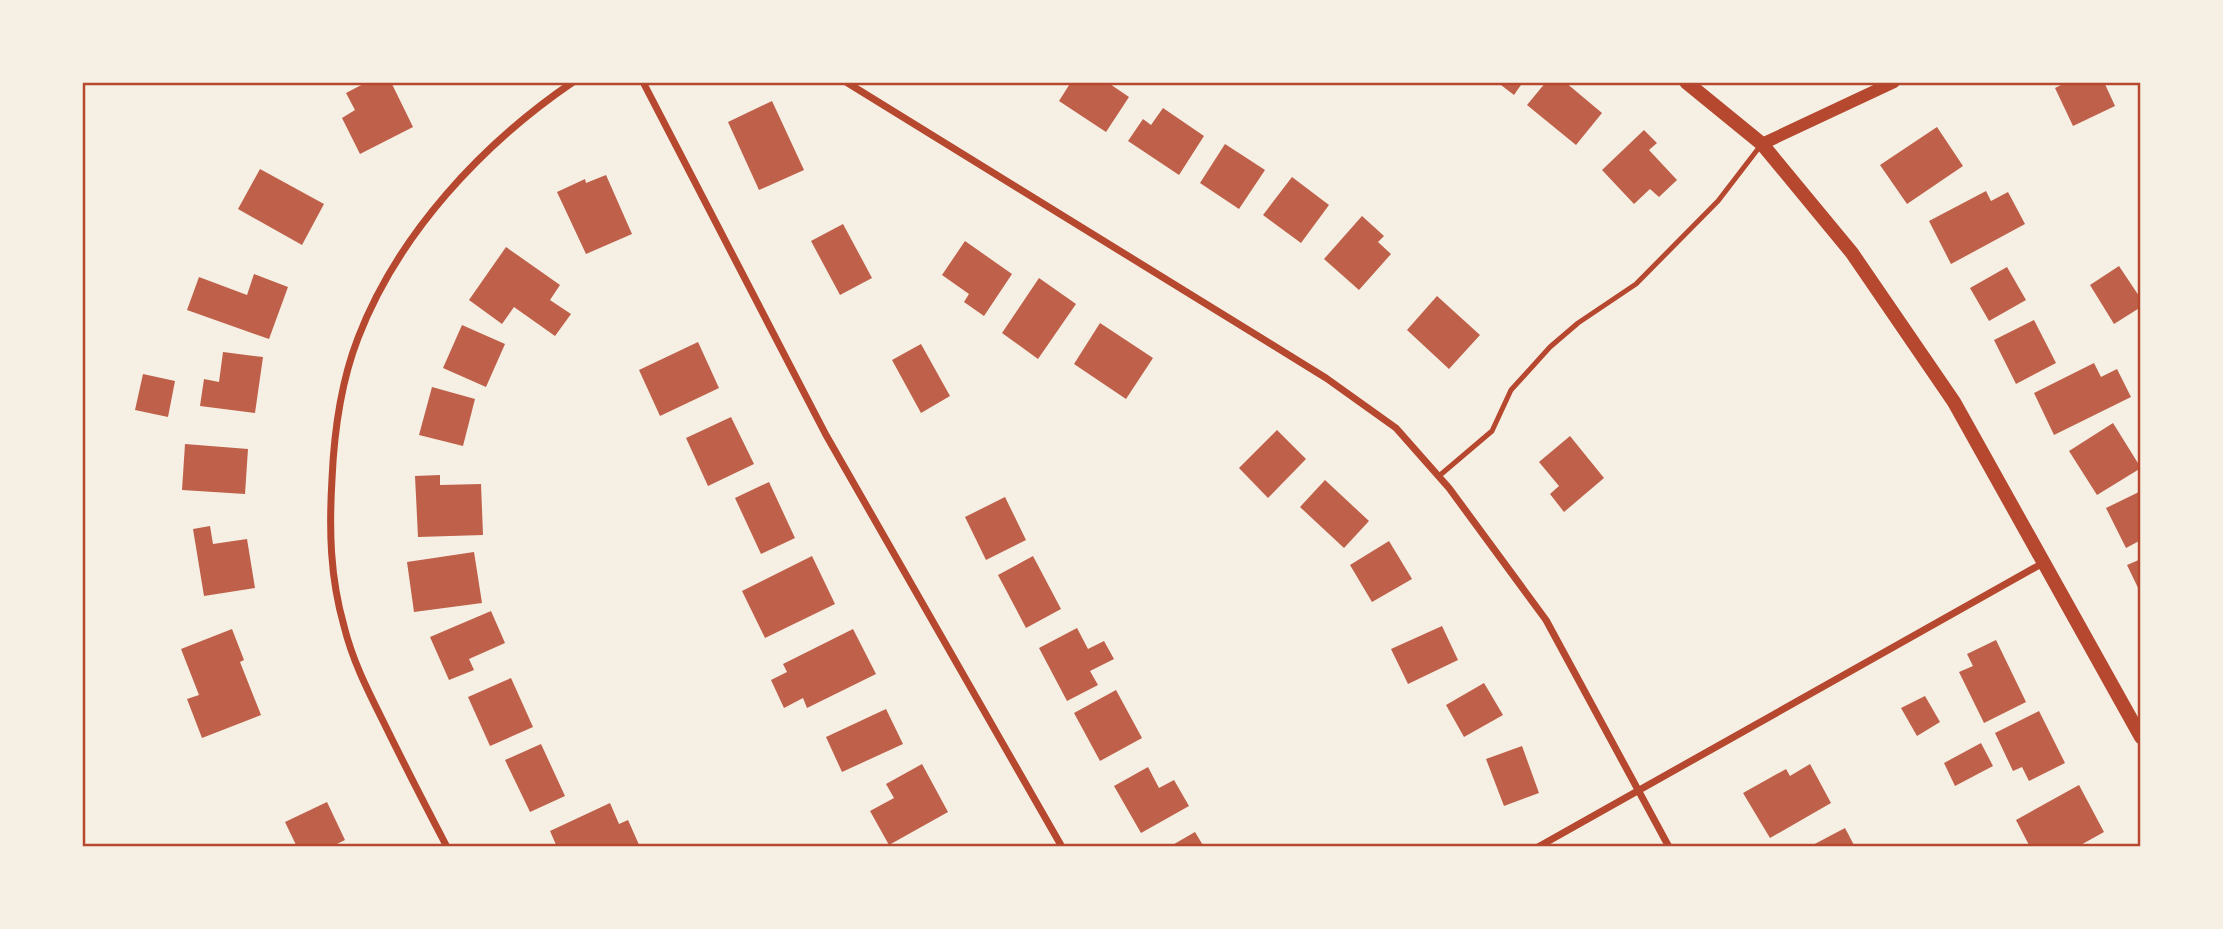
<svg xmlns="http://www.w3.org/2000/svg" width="2223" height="929" viewBox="0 0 2223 929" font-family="'Source Sans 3',sans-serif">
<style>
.building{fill:#bf614a}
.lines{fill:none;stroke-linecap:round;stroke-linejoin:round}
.service{stroke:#b5482f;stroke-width:5}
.minor{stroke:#b5482f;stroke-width:7}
.tertiary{stroke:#b5482f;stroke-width:12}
.secondary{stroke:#b5482f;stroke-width:14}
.neatline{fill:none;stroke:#b5482f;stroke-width:2.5}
</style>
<rect width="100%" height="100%" fill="#f6efe4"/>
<!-- building -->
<g class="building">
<path d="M 367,82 L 391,82 L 413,127 L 360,154 L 342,118 L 355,110 L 346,93 Z"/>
<path d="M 1071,82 L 1107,82 L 1129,97 L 1106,132 L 1059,101 Z"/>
<path d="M 1497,82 L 1523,82 L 1514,95 Z"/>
<path d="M 1546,82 L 1565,82 L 1602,113 L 1576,145 L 1527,105 Z"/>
<path d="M 2067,82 L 2104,82 L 2115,106 L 2073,126 L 2055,88 Z"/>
<path d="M 772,101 L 804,170 L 759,190 L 728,122 Z"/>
<path d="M 1163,108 L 1204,136 L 1179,175 L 1128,141 L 1143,119 L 1151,125 Z"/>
<path d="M 1937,127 L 1963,166 L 1907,204 L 1880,165 Z"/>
<path d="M 1644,130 L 1657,143 L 1649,150 L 1677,180 L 1659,197 L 1650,189 L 1634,204 L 1602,170 Z"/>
<path d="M 1225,144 L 1265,170 L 1239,209 L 1200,183 Z"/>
<path d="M 260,169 L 324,204 L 302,245 L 238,209 Z"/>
<path d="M 606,175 L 632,234 L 586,254 L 557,192 L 585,179 L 586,183 Z"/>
<path d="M 1292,177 L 1329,205 L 1301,243 L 1263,215 Z"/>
<path d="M 1986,191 L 1991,201 L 2008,192 L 2025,224 L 1951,264 L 1929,221 Z"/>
<path d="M 1362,216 L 1384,236 L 1378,242 L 1391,254 L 1359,290 L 1324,259 Z"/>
<path d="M 843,224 L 872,278 L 840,295 L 811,241 Z"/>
<path d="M 965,241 L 1012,274 L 984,316 L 964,302 L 969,294 L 942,275 Z"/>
<path d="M 506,247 L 560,285 L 550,300 L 571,314 L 555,336 L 514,307 L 502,324 L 469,300 Z"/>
<path d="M 2119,266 L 2141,299 L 2141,307 L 2114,324 L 2090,285 Z"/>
<path d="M 2007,267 L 2026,300 L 1989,321 L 1970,288 Z"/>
<path d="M 254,274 L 288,287 L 269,339 L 187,310 L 199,277 L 247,295 Z"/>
<path d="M 1039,278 L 1076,304 L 1038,359 L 1002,333 Z"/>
<path d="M 1437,296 L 1480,335 L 1449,369 L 1407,330 Z"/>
<path d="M 2034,320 L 2056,363 L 2016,384 L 1994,340 Z"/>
<path d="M 1100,323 L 1153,358 L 1126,399 L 1074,364 Z"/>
<path d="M 462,325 L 505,344 L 486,387 L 443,368 Z"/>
<path d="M 698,342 L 719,388 L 660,416 L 639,370 Z"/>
<path d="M 921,344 L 950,396 L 921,413 L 892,360 Z"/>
<path d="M 223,352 L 263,357 L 255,413 L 200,406 L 204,379 L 219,382 Z"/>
<path d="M 2094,363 L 2101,377 L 2117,369 L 2131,397 L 2054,435 L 2034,393 Z"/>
<path d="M 143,374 L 175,381 L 168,417 L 135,410 Z"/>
<path d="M 432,387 L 475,399 L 463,446 L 419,435 Z"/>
<path d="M 731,417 L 754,464 L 708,486 L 686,438 Z"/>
<path d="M 2113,423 L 2141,468 L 2097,495 L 2069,451 Z"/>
<path d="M 1277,430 L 1306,459 L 1268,498 L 1239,468 Z"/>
<path d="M 1570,436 L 1604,478 L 1564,512 L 1550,494 L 1559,486 L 1539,462 Z"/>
<path d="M 185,444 L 248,449 L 245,494 L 182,490 Z"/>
<path d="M 440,475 L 440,485 L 481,484 L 483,535 L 418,537 L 415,476 Z"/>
<path d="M 1325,480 L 1369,521 L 1344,548 L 1300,507 Z"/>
<path d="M 769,482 L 795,538 L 761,554 L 735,498 Z"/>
<path d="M 2141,491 L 2141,540 L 2126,548 L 2106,508 Z"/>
<path d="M 1005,497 L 1026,540 L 986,560 L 965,517 Z"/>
<path d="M 210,526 L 213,544 L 247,539 L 255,588 L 204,596 L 193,529 Z"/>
<path d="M 1389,541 L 1412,579 L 1372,602 L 1350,565 Z"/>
<path d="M 474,552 L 482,603 L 414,612 L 407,562 Z"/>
<path d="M 812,556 L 835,604 L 765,638 L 742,591 Z"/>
<path d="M 1033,556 L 1061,609 L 1026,628 L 998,575 Z"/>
<path d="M 2141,559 L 2141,594 L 2127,565 Z"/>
<path d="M 491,611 L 505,643 L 469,659 L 474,670 L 449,680 L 430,637 Z"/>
<path d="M 1442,626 L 1458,660 L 1408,684 L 1391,649 Z"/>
<path d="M 1077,628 L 1088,649 L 1104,641 L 1114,659 L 1090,671 L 1098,685 L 1067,701 L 1039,648 Z"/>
<path d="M 232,629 L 244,660 L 240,662 L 261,715 L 202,738 L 187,699 L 199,695 L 181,649 Z"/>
<path d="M 853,629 L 876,674 L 807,708 L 803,698 L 784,708 L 771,680 L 787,672 L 783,664 Z"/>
<path d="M 1996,640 L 2026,702 L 1984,723 L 1959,672 L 1973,666 L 1967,654 Z"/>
<path d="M 511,678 L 533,727 L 490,746 L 468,697 Z"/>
<path d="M 1484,683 L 1503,715 L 1464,737 L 1446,705 Z"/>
<path d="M 1116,690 L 1142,738 L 1100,761 L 1074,713 Z"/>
<path d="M 1925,696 L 1940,722 L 1917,736 L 1901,708 Z"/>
<path d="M 886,709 L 903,744 L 842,772 L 826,737 Z"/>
<path d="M 2039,711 L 2065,763 L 2029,781 L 2022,767 L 2013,771 L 1995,733 Z"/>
<path d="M 1981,743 L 1993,766 L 1955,786 L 1944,763 Z"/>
<path d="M 541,744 L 565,796 L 530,812 L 505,760 Z"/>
<path d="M 1522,746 L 1539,793 L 1504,806 L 1486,759 Z"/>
<path d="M 922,764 L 948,812 L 889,845 L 870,811 L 894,798 L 886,784 Z"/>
<path d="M 1810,764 L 1831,803 L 1770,838 L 1743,793 L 1786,769 L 1790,776 Z"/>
<path d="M 1148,767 L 1159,788 L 1174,780 L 1189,806 L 1141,833 L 1114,786 Z"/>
<path d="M 2079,785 L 2104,832 L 2077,847 L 2030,847 L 2016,820 Z"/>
<path d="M 327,802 L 345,840 L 331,847 L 297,847 L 285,822 Z"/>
<path d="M 610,803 L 619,824 L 628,820 L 640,847 L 557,847 L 550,831 Z"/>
<path d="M 1845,828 L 1855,847 L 1809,847 Z"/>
<path d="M 1195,832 L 1204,847 L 1169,847 Z"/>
</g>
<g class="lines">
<!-- service -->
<path class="service" d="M 1439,476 L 1492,431 L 1511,390 L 1550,347 L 1578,323 L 1636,284 L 1718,201 L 1761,145"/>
<!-- minor -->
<g class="minor">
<path d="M 643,82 L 826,435 L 1062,847"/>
<path d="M 846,82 L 1326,378 L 1396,428 L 1449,488 L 1546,620 L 1669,847"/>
<path d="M 447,847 C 425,805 403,762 382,719 C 367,689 352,659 344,626 C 330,577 329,530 332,479 C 334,433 341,382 358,338 C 398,234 482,144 573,82"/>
<path d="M 1538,847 L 2043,563"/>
</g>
<!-- tertiary -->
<path class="tertiary" d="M 1762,144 L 1894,82"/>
<!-- secondary -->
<path class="secondary" d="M 1686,82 L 1762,144 L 1852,253 L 1954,402 L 2141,737"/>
</g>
<!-- border -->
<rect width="2223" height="929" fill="none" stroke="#f6efe4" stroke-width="168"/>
<rect x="84" y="84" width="2055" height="761" class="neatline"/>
</svg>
